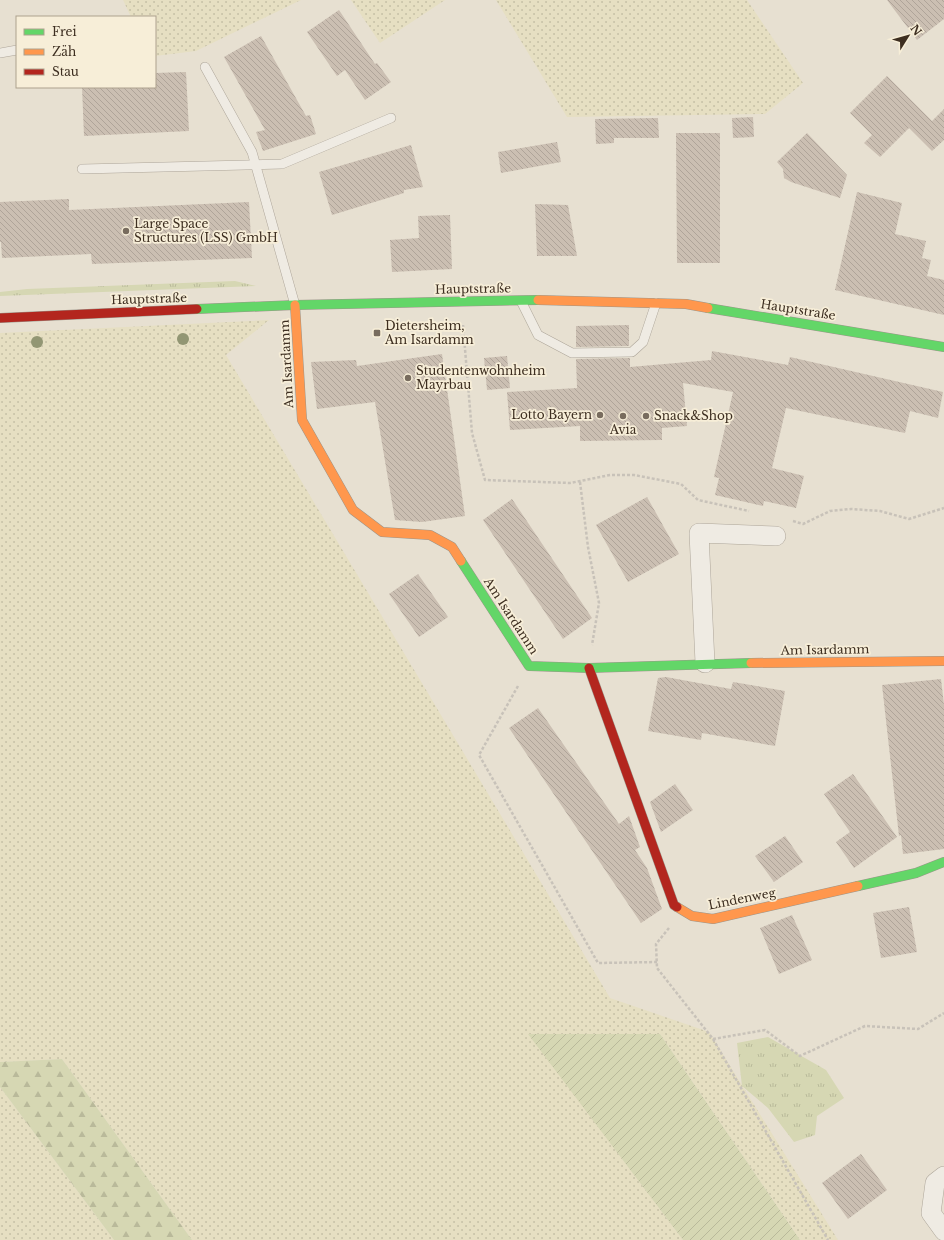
<svg xmlns="http://www.w3.org/2000/svg" width="944" height="1240" viewBox="0 0 944 1240" font-family="'Libre Baskerville',serif">
<style>
.farmland{fill:url(#farmland-dots)}
.grass{fill:url(#grass-tufts)}
.forest{fill:url(#forest-firs)}
.garden{fill:url(#garden-furrows)}
.building{fill:url(#building-back-hatch)}
.lines{fill:none;stroke-linecap:round;stroke-linejoin:round}
.lane-casing{stroke:#ada599;stroke-width:10}
.street-casing{stroke:#ada599;stroke-width:20}
.fast-casing{stroke:#9c958a;stroke-width:10}
.slow-casing{stroke:#9c958a;stroke-width:10}
.jam-casing{stroke:#9c958a;stroke-width:10}
.path{stroke:#c8c2b9;stroke-width:2.5;stroke-dasharray:3 2;stroke-linecap:butt}
.lane{stroke:#efebe3;stroke-width:9}
.street{stroke:#efebe3;stroke-width:19}
.fast{stroke:#63d668;stroke-width:9}
.slow{stroke:#ff974d;stroke-width:9}
.jam{stroke:#b3261e;stroke-width:9}
.tree{fill:#929673}
.poi-dot{fill:#786c5e;stroke:#f7eed8;stroke-width:1.5}
.labels{text-anchor:middle;stroke-width:3.5;stroke-linejoin:round;paint-order:stroke}
.poi-label{font-size:12px;fill:#3d2e20;stroke:#f7eed8;text-anchor:start}
.street-label{font-size:12px;fill:#3d2e20;stroke:#f7eed8}
</style>
<defs>
<pattern id="farmland-dots" width="8" height="8" patternUnits="userSpaceOnUse"><rect width="8" height="8" fill="#e6dfc2"/><path d="M2 2h.1M6 6h.1" fill="none" stroke="#c6c0a6" stroke-width="1.8" stroke-linecap="round"/></pattern>
<pattern id="grass-tufts" width="24" height="20" patternUnits="userSpaceOnUse"><rect width="24" height="20" fill="#d6d7b3"/><path d="M3 7l-1-3M5 7V3M7 7l1-3M15 17l-1-3M17 17v-4M19 17l1-3" fill="none" stroke="#b9b99a"/></pattern>
<pattern id="forest-firs" width="22" height="20" patternUnits="userSpaceOnUse"><rect width="22" height="20" fill="#d6d7b3"/><path d="M5 1l3.5 6h-7zM16 11l3.5 6h-7z" fill="#b9b99a"/></pattern>
<pattern id="garden-furrows" width="10" height="10" patternUnits="userSpaceOnUse"><rect width="10" height="10" fill="#d6d7b3"/><path d="M-1 1l2-2M0 10L10 0M9 11l2-2" fill="none" stroke="#b9b99a"/></pattern>
<pattern id="building-back-hatch" width="6" height="6" patternUnits="userSpaceOnUse"><rect width="6" height="6" fill="#cbbfb2"/><path d="M-1 5l2 2M0 0l6 6M5-1l2 2" fill="none" stroke="#afa499"/></pattern>
</defs>
<rect width="100%" height="100%" fill="#e7e0d1"/>
<!-- farmland -->
<g class="farmland">
<path d="M 123,0 L 301,0 L 196,51 L 155,56 L 155,17 L 131,17 Z"/>
<path d="M 351,0 L 445,0 L 380,43 Z"/>
<path d="M 496,0 L 747,0 L 803,83 L 765,114 L 567,117 Z"/>
<path d="M 269,320 L 226,355 L 610,998 L 709,1032 L 838,1240 L 800,1240 L 660,1034 L 529,1034 L 683,1240 L 192,1240 L 62,1059 L 0,1062 L 0,333 Z"/>
<path d="M 0,1087 L 114,1240 L 0,1240 Z"/>
</g>
<!-- grass -->
<g class="grass">
<path d="M 235,281 L 256,286 L 0,296 L 0,292 L 27,289 Z"/>
<path d="M 768,1037 L 826,1070 L 844,1098 L 817,1116 L 815,1135 L 794,1142 L 768,1108 L 742,1086 L 737,1043 Z"/>
</g>
<!-- forest -->
<path class="forest" d="M 62,1059 L 192,1240 L 114,1240 L 0,1087 L 0,1062 Z"/>
<!-- garden -->
<path class="garden" d="M 528,1034 L 660,1034 L 800,1240 L 683,1240 Z"/>
<!-- building -->
<g class="building">
<path d="M 887,0 L 944,0 L 944,19 L 917,40 Z"/>
<path d="M 339,10 L 375,64 L 377,63 L 391,82 L 365,100 L 345,70 L 337,76 L 307,32 Z"/>
<path d="M 261,36 L 306,116 L 310,115 L 316,134 L 263,151 L 256,132 L 265,130 L 224,57 Z"/>
<path d="M 186,72 L 189,131 L 84,136 L 82,87 L 155,87 L 155,73 Z"/>
<path d="M 887,76 L 932,121 L 944,109 L 944,140 L 932,151 L 909,128 L 880,157 L 864,143 L 872,135 L 850,113 Z"/>
<path d="M 753,117 L 754,137 L 733,138 L 732,118 Z"/>
<path d="M 658,118 L 659,138 L 614,138 L 614,143 L 596,144 L 595,119 Z"/>
<path d="M 676,133 L 720,133 L 720,263 L 677,263 Z"/>
<path d="M 807,133 L 847,175 L 840,198 L 791,182 L 784,178 L 783,169 L 777,162 Z"/>
<path d="M 557,142 L 561,162 L 501,173 L 498,152 Z"/>
<path d="M 411,145 L 423,187 L 404,190 L 404,193 L 332,215 L 319,172 Z"/>
<path d="M 857,192 L 902,203 L 895,234 L 926,241 L 922,258 L 931,260 L 927,276 L 944,280 L 944,315 L 835,290 Z"/>
<path d="M 69,199 L 69,210 L 249,202 L 252,258 L 92,264 L 91,254 L 2,258 L 1,242 L 0,242 L 0,202 Z"/>
<path d="M 535,204 L 568,205 L 577,256 L 537,256 Z"/>
<path d="M 450,215 L 452,269 L 392,272 L 390,240 L 419,238 L 418,216 Z"/>
<path d="M 629,325 L 629,346 L 576,347 L 576,326 Z"/>
<path d="M 712,351 L 788,365 L 790,357 L 943,392 L 938,418 L 910,411 L 905,433 L 786,408 L 772,468 L 804,476 L 796,508 L 764,501 L 763,506 L 715,495 L 719,478 L 714,477 L 733,392 L 683,383 L 687,426 L 662,428 L 662,440 L 580,441 L 580,426 L 510,430 L 507,392 L 577,388 L 576,359 L 630,358 L 630,367 L 711,360 Z"/>
<path d="M 442,354 L 465,516 L 422,522 L 395,520 L 375,402 L 317,409 L 311,362 L 356,360 L 357,366 Z"/>
<path d="M 507,356 L 510,388 L 487,390 L 484,358 Z"/>
<path d="M 647,497 L 679,554 L 628,582 L 596,525 Z"/>
<path d="M 512,499 L 592,618 L 563,639 L 483,520 Z"/>
<path d="M 418,574 L 448,617 L 419,637 L 389,594 Z"/>
<path d="M 666,677 L 731,689 L 733,682 L 785,691 L 775,746 L 702,733 L 701,740 L 648,731 L 658,678 Z"/>
<path d="M 941,679 L 944,705 L 944,849 L 903,854 L 901,835 L 899,836 L 882,685 Z"/>
<path d="M 538,708 L 619,824 L 629,816 L 640,847 L 635,850 L 647,868 L 662,909 L 641,923 L 509,728 Z"/>
<path d="M 853,774 L 897,837 L 854,868 L 836,842 L 850,832 L 824,794 Z"/>
<path d="M 675,784 L 693,810 L 661,832 L 650,802 Z"/>
<path d="M 785,836 L 803,862 L 774,882 L 755,856 Z"/>
<path d="M 909,907 L 917,952 L 881,958 L 873,913 Z"/>
<path d="M 792,915 L 812,960 L 779,974 L 760,928 Z"/>
<path d="M 861,1154 L 887,1190 L 848,1219 L 822,1183 Z"/>
</g>
<g class="lines">
<defs>
<g id="lane">
<path d="M 0,53 L 17,50"/>
<path d="M 205,67 L 252,152 L 295,305"/>
<path d="M 82,169 L 282,164 L 391,118"/>
<path d="M 521,301 L 538,335 L 572,353 L 632,352 L 643,342 L 656,303"/>
</g>
<g id="street">
<path d="M 705,663 L 699,533 L 776,536"/>
<path d="M 944,1176 L 935,1183 L 931,1213 L 944,1231"/>
</g>
<g id="fast">
<path d="M 708,308 L 944,347"/>
<path d="M 197,309 L 295,305 L 538,300"/>
<path d="M 461,561 L 529,666 L 589,668 L 751,663"/>
<path d="M 858,886 L 916,873 L 944,862"/>
</g>
<g id="slow">
<path d="M 538,300 L 686,304 L 708,308"/>
<path d="M 295,305 L 302,420 L 353,510 L 382,532 L 430,535 L 452,547 L 461,561"/>
<path d="M 751,663 L 944,661"/>
<path d="M 677,907 L 692,916 L 713,919 L 858,886"/>
</g>
<g id="jam">
<path d="M 0,318 L 197,309"/>
<path d="M 589,668 L 674,905 L 677,907"/>
</g>
</defs>
<!-- lane casing -->
<use href="#lane" class="lane-casing"/>
<!-- street casing -->
<use href="#street" class="street-casing"/>
<!-- fast casing -->
<use href="#fast" class="fast-casing"/>
<!-- slow casing -->
<use href="#slow" class="slow-casing"/>
<!-- jam casing -->
<use href="#jam" class="jam-casing"/>
<!-- path -->
<g class="path">
<path d="M 463,325 L 472,433 L 485,480 L 570,483 L 610,475 L 634,475 L 681,484 L 698,500 L 749,511"/>
<path d="M 580,482 L 588,547 L 599,603 L 592,645"/>
<path d="M 793,521 L 803,524 L 830,511 L 851,509 L 880,511 L 909,519 L 944,508"/>
<path d="M 518,686 L 479,755 L 598,963 L 657,962"/>
<path d="M 669,928 L 656,944 L 657,968 L 713,1039 L 828,1240"/>
<path d="M 713,1039 L 765,1030 L 800,1056 L 865,1026 L 918,1029 L 944,1013"/>
</g>
<!-- lane -->
<use href="#lane" class="lane"/>
<!-- street -->
<use href="#street" class="street"/>
<!-- fast -->
<use href="#fast" class="fast"/>
<!-- slow -->
<use href="#slow" class="slow"/>
<!-- jam -->
<use href="#jam" class="jam"/>
</g>
<!-- trees -->
<g class="tree">
<circle cx="183" cy="339" r="6"/>
<circle cx="37" cy="342" r="6"/>
</g>
<!-- markers -->
<g class="poi-dot">
<circle cx="126" cy="231" r="4"/>
<rect x="373" y="329" width="8" height="8" rx="2"/>
<circle cx="408" cy="378" r="4"/>
<circle cx="600" cy="415" r="4"/>
<circle cx="623" cy="416" r="4"/>
<circle cx="646" cy="416" r="4"/>
</g>
<g class="labels">
<!-- poi labels -->
<g class="poi-label">
<text x="134" y="228">Large Space<tspan x="134" dy="14">Structures (LSS) GmbH</tspan></text>
<text x="385" y="330">Dietersheim,<tspan x="385" dy="14">Am Isardamm</tspan></text>
<text x="416" y="375">Studentenwohnheim<tspan x="416" dy="14">Mayrbau</tspan></text>
<text x="592" y="419" text-anchor="end">Lotto Bayern</text>
<text x="654" y="420">Snack&amp;Shop</text>
<text x="623" y="434" text-anchor="middle">Avia</text>
</g>
<!-- street labels -->
<g class="street-label">
<text transform="translate(473 289) rotate(-1)" y="4">Hauptstraße</text>
<text transform="translate(149 299) rotate(-2)" y="4">Hauptstraße</text>
<text transform="translate(798 310) rotate(9)" y="4">Hauptstraße</text>
<text transform="translate(287 364) rotate(-93)" y="4">Am Isardamm</text>
<text transform="translate(511 616) rotate(57)" y="4">Am Isardamm</text>
<text transform="translate(825 650) rotate(-1)" y="4">Am Isardamm</text>
<text transform="translate(742 899) rotate(-11)" y="4">Lindenweg</text>
</g>
</g>
<!-- legend -->
<rect x="16" y="16" width="140" height="72" fill="#f7eed8" stroke="#ada18e"/>
<rect x="24" y="29" width="20" height="6" fill="#63d668" stroke="#ada18e"/>
<text x="52" y="36" font-size="12" fill="#3d2e20">Frei</text>
<rect x="24" y="49" width="20" height="6" fill="#ff974d" stroke="#ada18e"/>
<text x="52" y="56" font-size="12" fill="#3d2e20">Zäh</text>
<rect x="24" y="69" width="20" height="6" fill="#b3261e" stroke="#ada18e"/>
<text x="52" y="76" font-size="12" fill="#3d2e20">Stau</text>
<!-- north arrow -->
<g transform="translate(908 36) rotate(53)" stroke="#f7eed8" stroke-width="3" paint-order="stroke">
<path d="M0-3L7 15L0 10L-7 15Z" fill="#3d2e20"/>
<text y="-6" font-size="11" font-weight="bold" text-anchor="middle" fill="#3d2e20">N</text>
</g>
</svg>
